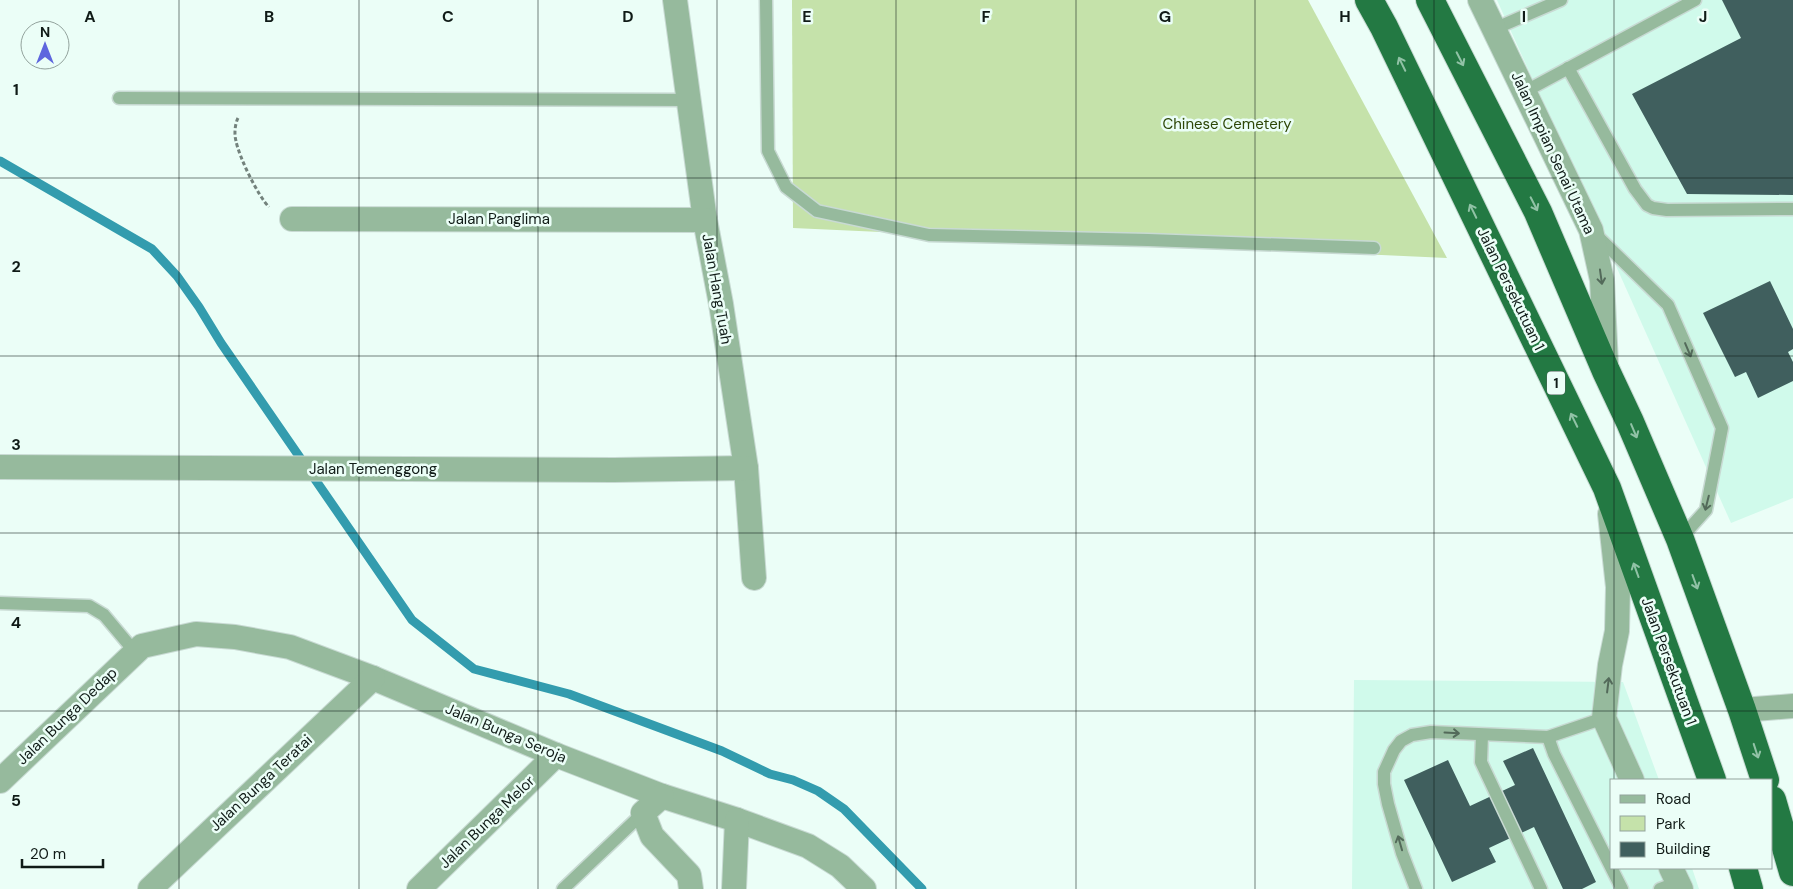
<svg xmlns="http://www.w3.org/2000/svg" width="1793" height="889" viewBox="0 0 1793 889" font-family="'DM Sans',sans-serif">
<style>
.built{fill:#d0faeb}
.green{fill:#c5e2aa}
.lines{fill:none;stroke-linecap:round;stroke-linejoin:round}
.stream{stroke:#339cae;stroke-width:9}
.building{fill:#405f5e}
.service-casing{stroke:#c8dad3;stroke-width:15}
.minor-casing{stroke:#c8dad3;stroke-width:26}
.trunk-casing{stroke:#c8dad3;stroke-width:30}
.path{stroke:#73827c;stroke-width:3;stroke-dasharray:4 2.5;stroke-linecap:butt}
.service{stroke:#96ba9d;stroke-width:12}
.minor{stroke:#96ba9d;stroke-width:24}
.trunk{stroke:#237943;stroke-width:28}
.oneway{stroke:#91c2a6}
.oneway2{stroke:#536a5a}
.grid{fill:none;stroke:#101b17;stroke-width:1;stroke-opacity:0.55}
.labels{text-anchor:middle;stroke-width:5;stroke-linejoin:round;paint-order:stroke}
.shield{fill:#ebfef7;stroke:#525f5a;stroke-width:1}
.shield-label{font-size:14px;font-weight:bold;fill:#101b17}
.park-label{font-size:15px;fill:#2e4707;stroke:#ebfef7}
.street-label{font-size:15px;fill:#101b17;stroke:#ebfef7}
.grid-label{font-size:16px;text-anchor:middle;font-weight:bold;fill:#101b17;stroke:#ebfef7;stroke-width:5;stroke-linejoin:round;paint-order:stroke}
</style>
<rect width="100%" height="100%" fill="#ebfef7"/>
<!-- built -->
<g class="built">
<path d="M 1497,0 L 1793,0 L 1793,498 L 1731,523 Z"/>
<path d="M 1354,680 L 1623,682 L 1659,780 L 1612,780 L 1612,868 L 1692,868 L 1699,889 L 1352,889 Z"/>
</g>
<!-- green -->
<path class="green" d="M 792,0 L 1308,0 L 1447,258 L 793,228 Z"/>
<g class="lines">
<!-- stream -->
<path class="stream" d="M 0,161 L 152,249 L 177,276 L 199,307 L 221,343 L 412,620 L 474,669 L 569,694 L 722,751 L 770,774 L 793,780 L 818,791 L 844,809 L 922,889"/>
</g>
<!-- building -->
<g class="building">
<path d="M 1722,0 L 1793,0 L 1793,195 L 1687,194 L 1632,94 L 1741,38 Z"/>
<path d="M 1770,281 L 1793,329 L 1793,349 L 1788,352 L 1793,362 L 1793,381 L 1758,398 L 1746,372 L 1735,377 L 1703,313 Z"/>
<path d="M 1533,748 L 1596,882 L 1582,889 L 1563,889 L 1534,827 L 1489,848 L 1496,862 L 1452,882 L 1404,780 L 1448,760 L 1470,806 L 1515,785 L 1503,761 Z"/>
</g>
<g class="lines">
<defs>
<g id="service">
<path d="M 766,0 L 768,151 L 786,187 L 817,211 L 929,235 L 1148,240 L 1374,248"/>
<path d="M 1494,29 L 1561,0"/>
<path d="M 1568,68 L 1635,189 L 1647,205 L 1653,208 L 1667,210 L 1793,209"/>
<path d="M 1524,92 L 1695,0"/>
<path d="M 119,98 L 689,100"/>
<path d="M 1594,233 L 1668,305 L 1722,428 L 1706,510 L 1680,539"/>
<path d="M 0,603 L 89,606 L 104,615 L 135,652"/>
<path d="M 1482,735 L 1481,762 L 1541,889"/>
<path d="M 1548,737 L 1554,754 L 1622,889"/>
<path d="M 563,889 L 643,813"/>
<path d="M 1416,889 L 1402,853 L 1388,804 L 1384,784 L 1384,772 L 1394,750 L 1401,741 L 1412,735 L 1431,732 L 1548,737 L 1604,718"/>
<path d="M 1660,889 L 1678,882"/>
</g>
<g id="minor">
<path d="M 675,0 L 705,220 L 721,304 L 746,468 L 754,578"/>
<path d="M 1480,0 L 1591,230 L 1602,280 L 1606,364"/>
<path d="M 292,219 L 705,220"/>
<path d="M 0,467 L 614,470 L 746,468"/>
<path d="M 1610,514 L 1618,587 L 1617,631 L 1610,665 L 1604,718 L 1632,780"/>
<path d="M 1742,710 L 1793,706"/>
<path d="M 0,781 L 142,646 L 196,634 L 235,637 L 290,647 L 373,678 L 556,755 L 662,796 L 737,820 L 808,846 L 840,866 L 864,889"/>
<path d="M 662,796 L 643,813 L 652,836 L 689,875 L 691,889"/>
<path d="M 1671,868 L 1681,889"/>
<path d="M 150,889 L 373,678"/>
<path d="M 419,889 L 556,755"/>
<path d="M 734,889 L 737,820"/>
</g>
<g id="trunk">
<path d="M 1369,0 L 1384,27 L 1607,488 L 1712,780"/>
<path d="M 1430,0 L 1538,212 L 1606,371 L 1630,422 L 1680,539 L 1742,710 L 1765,780"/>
<path d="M 1772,800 L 1793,872"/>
<path d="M 1743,868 L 1749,889"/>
</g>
</defs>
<!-- service casing -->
<use href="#service" class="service-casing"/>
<!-- minor casing -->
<use href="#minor" class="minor-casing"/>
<!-- trunk casing -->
<use href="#trunk" class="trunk-casing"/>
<!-- path -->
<path class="path" d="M 238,118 C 235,124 234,134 236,141 C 239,157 258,196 269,207"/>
<!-- service -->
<use href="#service" class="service"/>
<!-- minor -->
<use href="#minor" class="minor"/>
<!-- trunk -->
<use href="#trunk" class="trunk"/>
</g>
<!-- one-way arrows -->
<defs><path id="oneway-shaft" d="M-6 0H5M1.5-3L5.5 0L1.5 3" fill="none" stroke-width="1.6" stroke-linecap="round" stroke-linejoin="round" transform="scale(1.25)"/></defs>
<g class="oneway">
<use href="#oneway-shaft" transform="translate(1460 59) rotate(63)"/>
<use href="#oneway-shaft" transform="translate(1402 64) rotate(-116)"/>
<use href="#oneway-shaft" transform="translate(1534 204) rotate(63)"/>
<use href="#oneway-shaft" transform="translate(1473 211) rotate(-116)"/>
<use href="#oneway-shaft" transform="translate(1574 420) rotate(-116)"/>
<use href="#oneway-shaft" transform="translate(1634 431) rotate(67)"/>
<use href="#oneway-shaft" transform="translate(1636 570) rotate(-110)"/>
<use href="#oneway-shaft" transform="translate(1695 582) rotate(70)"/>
<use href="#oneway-shaft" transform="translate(1756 751) rotate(72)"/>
</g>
<g class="oneway2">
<use href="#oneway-shaft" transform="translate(1601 277) rotate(82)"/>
<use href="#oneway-shaft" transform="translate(1688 350) rotate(67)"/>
<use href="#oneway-shaft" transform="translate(1707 503) rotate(104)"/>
<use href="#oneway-shaft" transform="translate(1608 685) rotate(-83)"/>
<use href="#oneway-shaft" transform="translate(1452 733) rotate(3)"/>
<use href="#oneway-shaft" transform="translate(1400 843) rotate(-106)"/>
</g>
<!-- grid -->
<path class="grid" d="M 179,0 L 179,889M 359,0 L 359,889M 538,0 L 538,889M 717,0 L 717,889M 896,0 L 896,889M 1076,0 L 1076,889M 1255,0 L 1255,889M 1434,0 L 1434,889M 1614,0 L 1614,780M 0,178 L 1793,178M 0,356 L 1793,356M 0,533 L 1793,533M 0,711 L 1793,711M 1614,868 L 1614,889"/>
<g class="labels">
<!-- shield labels -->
<rect class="shield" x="1547" y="371.5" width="18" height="23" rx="4"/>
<g class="shield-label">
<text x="1556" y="388">1</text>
</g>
<!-- park labels -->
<g class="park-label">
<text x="1227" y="129">Chinese Cemetery</text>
</g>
<!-- street labels -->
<g class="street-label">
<text transform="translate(1553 153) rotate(65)" y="5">Jalan Impian Senai Utama</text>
<text x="499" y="224">Jalan Panglima</text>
<text transform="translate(717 289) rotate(80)" y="5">Jalan Hang Tuah</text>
<text transform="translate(1511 289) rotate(64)" y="5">Jalan Persekutuan 1</text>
<text x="373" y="474">Jalan Temenggong</text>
<text transform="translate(1669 661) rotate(70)" y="5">Jalan Persekutuan 1</text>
<text transform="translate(67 716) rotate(-44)" y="5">Jalan Bunga Dedap</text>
<text transform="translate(506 733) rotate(23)" y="5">Jalan Bunga Seroja</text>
<text transform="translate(261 783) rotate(-43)" y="5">Jalan Bunga Teratai</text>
<text transform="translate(487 822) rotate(-44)" y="5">Jalan Bunga Melor</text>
</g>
</g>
<g class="grid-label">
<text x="90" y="22">A</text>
<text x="269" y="22">B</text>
<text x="448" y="22">C</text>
<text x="628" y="22">D</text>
<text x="807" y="22">E</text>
<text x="986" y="22">F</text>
<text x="1165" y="22">G</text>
<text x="1345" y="22">H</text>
<text x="1524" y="22">I</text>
<text x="1703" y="22">J</text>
<text x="16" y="95">1</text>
<text x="16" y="272">2</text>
<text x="16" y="450">3</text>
<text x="16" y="628">4</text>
<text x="16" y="806">5</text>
</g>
<!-- legend -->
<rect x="1610" y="779" width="162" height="90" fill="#ebfef7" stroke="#93a39d"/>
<rect x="1620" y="795" width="25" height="8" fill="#96ba9d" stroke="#93a39d"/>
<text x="1656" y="804" font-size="15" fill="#101b17">Road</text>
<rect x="1620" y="816" width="25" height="15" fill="#c5e2aa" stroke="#93a39d"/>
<text x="1656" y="829" font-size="15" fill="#101b17">Park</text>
<rect x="1620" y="842" width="25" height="15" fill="#405f5e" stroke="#93a39d"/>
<text x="1656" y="854" font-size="15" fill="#101b17">Building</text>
<!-- north arrow -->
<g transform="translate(45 45)"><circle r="24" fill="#ebfef7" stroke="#93a39d"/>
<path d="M0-4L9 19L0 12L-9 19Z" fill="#5e66de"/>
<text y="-8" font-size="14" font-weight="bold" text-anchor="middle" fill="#101b17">N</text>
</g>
<!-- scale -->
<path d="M22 859v8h81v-8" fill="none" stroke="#101b17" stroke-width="2.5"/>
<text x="30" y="859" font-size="15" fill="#101b17" stroke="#ebfef7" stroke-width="4" paint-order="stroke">20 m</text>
</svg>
